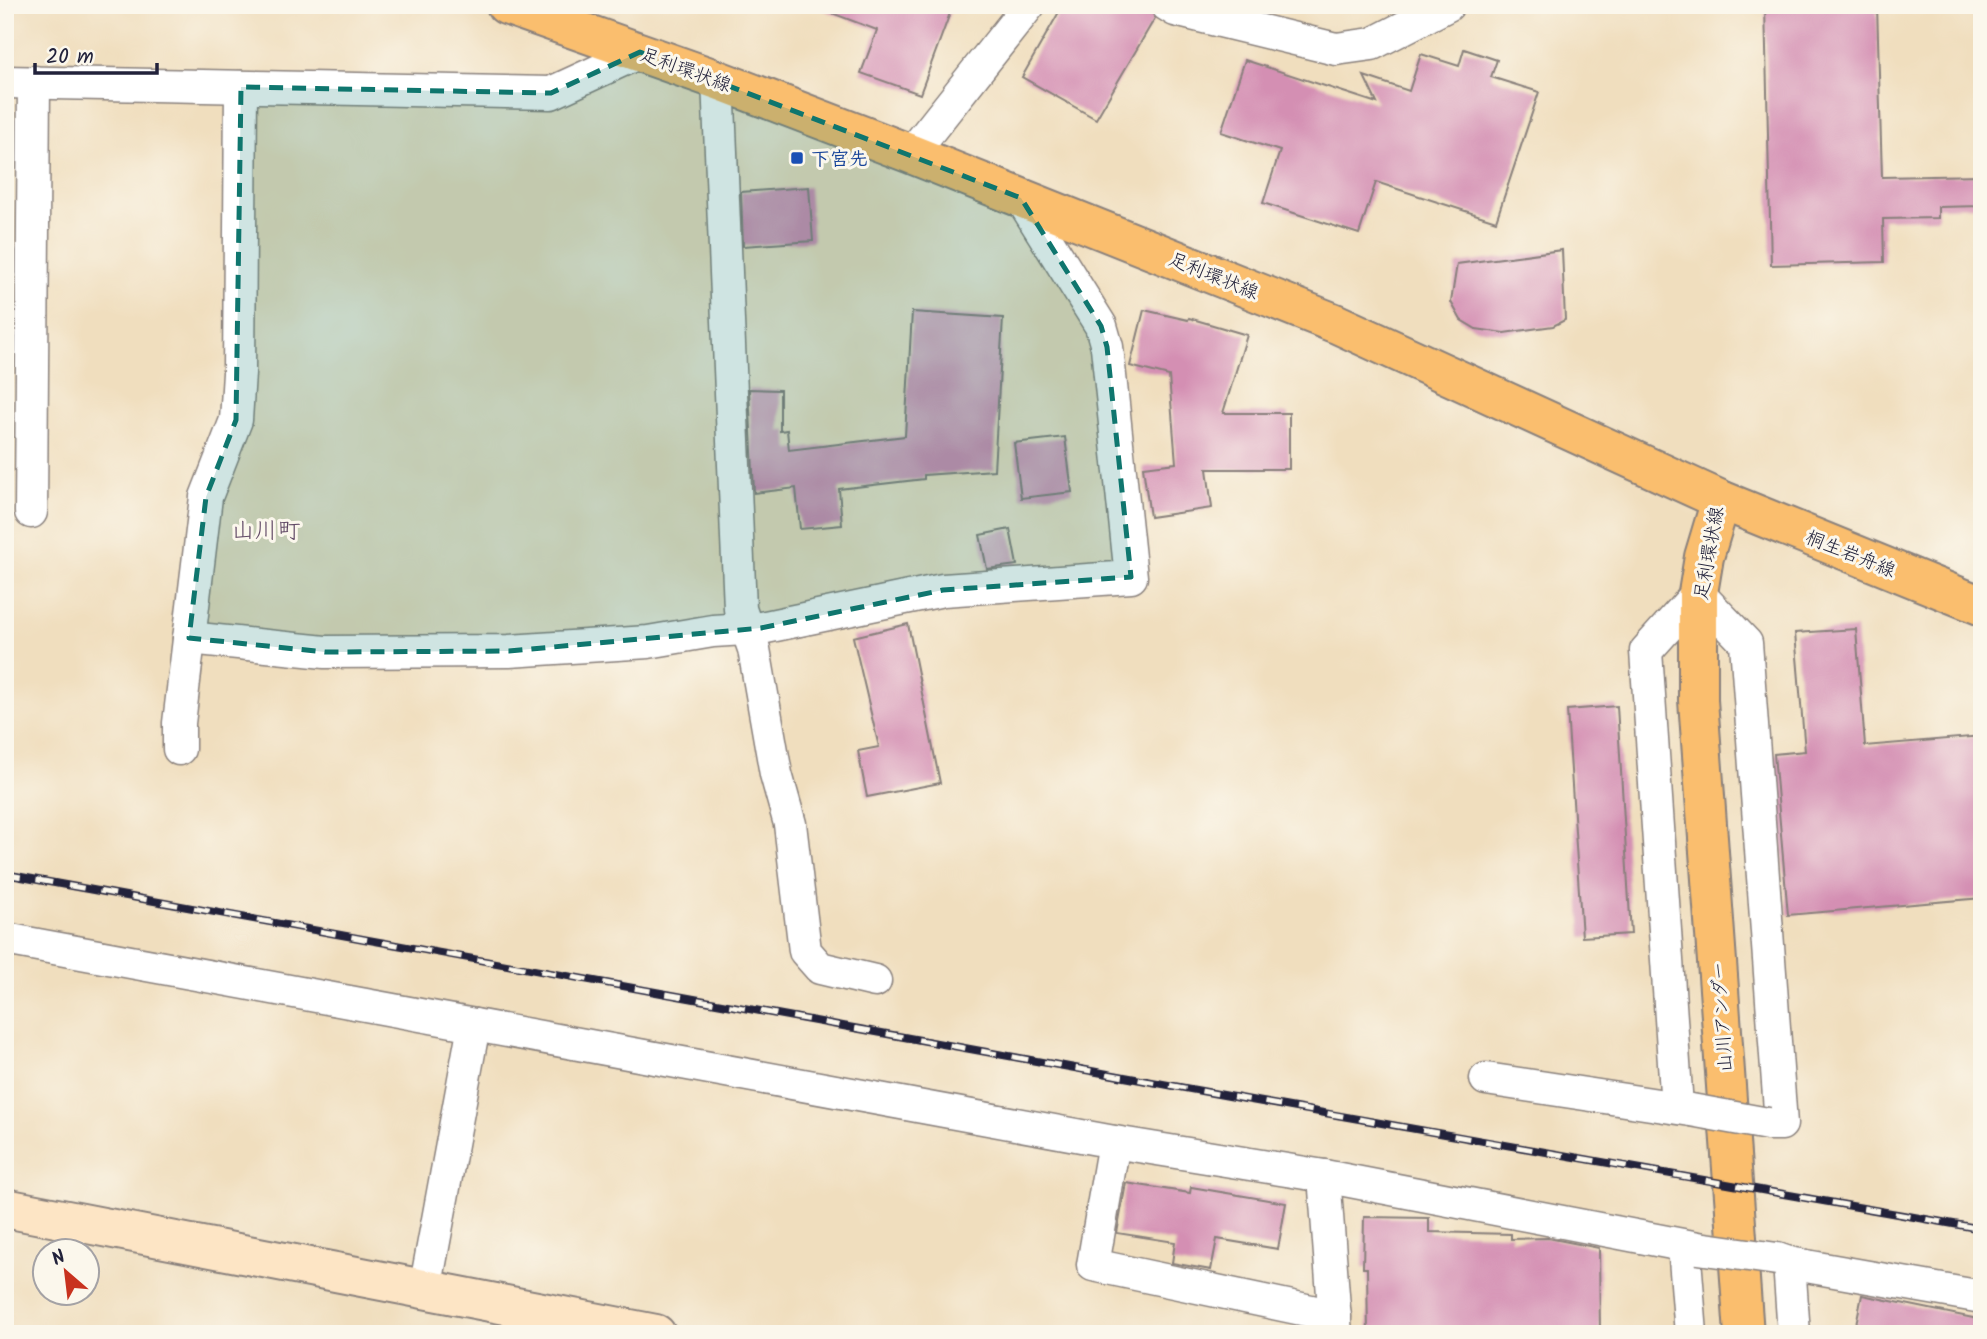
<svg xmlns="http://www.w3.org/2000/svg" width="1987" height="1339" viewBox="0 0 1987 1339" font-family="Kalam,'Klee One',sans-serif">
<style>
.building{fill:#d48fb3}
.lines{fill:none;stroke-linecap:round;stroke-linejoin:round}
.street-casing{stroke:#89807c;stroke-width:35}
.secondary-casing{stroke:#89807c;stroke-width:42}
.primary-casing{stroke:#89807c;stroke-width:42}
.street{stroke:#fff;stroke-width:32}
.secondary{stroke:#fde5c5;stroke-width:38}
.primary{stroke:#fabe6e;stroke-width:38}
.rail-casing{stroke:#22223b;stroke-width:8}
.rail{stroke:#fbf7ec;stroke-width:5;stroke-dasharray:16;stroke-linecap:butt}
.street-bridge-casing{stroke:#89807c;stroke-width:35;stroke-linecap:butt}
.street-bridge{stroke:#fff;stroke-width:32}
.marked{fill:#0f766e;fill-opacity:0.2;stroke:#0f766e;stroke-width:5;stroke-dasharray:14 9;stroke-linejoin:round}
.transit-dot{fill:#1a4fb4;stroke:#fbf7ec;stroke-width:2.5}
.labels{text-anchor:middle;stroke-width:6;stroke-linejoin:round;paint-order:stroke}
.street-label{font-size:19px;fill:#22223b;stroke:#fbf7ec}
.transit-label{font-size:19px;font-weight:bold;fill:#164399;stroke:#fbf7ec;text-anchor:start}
.quarter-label{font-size:23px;fill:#604865;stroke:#fbf7ec}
</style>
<rect width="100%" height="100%" fill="#fbf7ec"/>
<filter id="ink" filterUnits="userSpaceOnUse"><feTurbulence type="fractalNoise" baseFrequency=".0143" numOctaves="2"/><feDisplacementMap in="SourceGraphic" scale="14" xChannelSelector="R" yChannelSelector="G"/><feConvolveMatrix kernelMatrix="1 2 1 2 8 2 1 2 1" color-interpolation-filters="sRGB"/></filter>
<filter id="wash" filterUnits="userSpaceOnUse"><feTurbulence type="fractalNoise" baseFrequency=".00686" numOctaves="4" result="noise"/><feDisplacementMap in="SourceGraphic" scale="28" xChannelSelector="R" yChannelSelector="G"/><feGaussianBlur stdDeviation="1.57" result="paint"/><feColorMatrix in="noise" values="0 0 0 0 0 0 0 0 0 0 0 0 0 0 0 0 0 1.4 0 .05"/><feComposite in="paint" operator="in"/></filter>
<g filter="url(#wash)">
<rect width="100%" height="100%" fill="#f0debe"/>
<g id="blocks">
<!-- building -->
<g class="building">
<path d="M 822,5 L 953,5 L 920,94 L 861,73 L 877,30 L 821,9 Z"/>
<path d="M 1063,5 L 1149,5 L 1155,18 L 1096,119 L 1022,77 Z"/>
<path d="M 1765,5 L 1877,5 L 1882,177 L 1982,175 L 1982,206 L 1938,207 L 1938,218 L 1883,219 L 1884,262 L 1771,265 Z"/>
<path d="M 1464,49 L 1497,60 L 1491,77 L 1539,92 L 1496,221 L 1376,182 L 1359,234 L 1263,203 L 1280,151 L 1221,132 L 1245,60 L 1377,103 L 1364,76 L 1409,91 L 1421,54 L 1459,66 Z"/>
<path d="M 809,187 L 813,241 L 743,246 L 741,192 Z"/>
<path d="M 1562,250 L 1565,320 L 1553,326 L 1504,333 L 1476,329 L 1461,320 L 1451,302 L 1457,264 Z"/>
<path d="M 1144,310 L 1188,320 L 1189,318 L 1247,335 L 1223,413 L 1289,413 L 1289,469 L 1207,469 L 1212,508 L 1150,517 L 1143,467 L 1176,463 L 1169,376 L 1130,366 Z"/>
<path d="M 912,312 L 1003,318 L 994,470 L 924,475 L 924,479 L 839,489 L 842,525 L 800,529 L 796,488 L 754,493 L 749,389 L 780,390 L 780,431 L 787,430 L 789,450 L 905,436 Z"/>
<path d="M 1065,437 L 1072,492 L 1021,498 L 1014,443 Z"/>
<path d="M 1010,529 L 1017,565 L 987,569 L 980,535 Z"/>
<path d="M 908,624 L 940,783 L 867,797 L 858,751 L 879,747 L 853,637 Z"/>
<path d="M 1856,629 L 1865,746 L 1982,736 L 1982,898 L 1788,915 L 1774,754 L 1805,751 L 1795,633 Z"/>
<path d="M 1617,706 L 1631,934 L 1582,937 L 1567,710 Z"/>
<path d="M 1126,1183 L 1190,1193 L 1191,1187 L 1286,1203 L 1278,1249 L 1217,1239 L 1211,1270 L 1172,1263 L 1175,1242 L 1117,1233 Z"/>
<path d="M 1364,1217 L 1429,1218 L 1429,1232 L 1511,1234 L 1511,1239 L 1548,1238 L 1599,1248 L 1600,1334 L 1368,1334 L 1367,1268 L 1363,1268 Z"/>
<path d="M 1862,1295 L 1978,1319 L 1976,1334 L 1854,1334 Z"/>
</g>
</g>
</g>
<g filter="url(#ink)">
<use href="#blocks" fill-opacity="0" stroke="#89807c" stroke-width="2"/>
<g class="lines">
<defs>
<g id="street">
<path d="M 1167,5 L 1175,10 L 1336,49 L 1372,44 L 1448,5"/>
<path d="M 718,80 L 740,609 L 754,649 L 776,774 L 790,824 L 805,951 L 820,968 L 875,981"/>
<path d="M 5,82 L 551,93 L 640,52"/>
<path d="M 911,154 L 1029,5"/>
<path d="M 31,512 L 34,82"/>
<path d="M 189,638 L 325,652 L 509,651 L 648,642 L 713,631 L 761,628 L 943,590 L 1131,577 L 1107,347 L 1101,326 L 1021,198"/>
<path d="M 179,749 L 179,723 L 206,497 L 236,420 L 239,373 L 241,87"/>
<path d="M 5,939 L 1114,1142 L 1324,1176 L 1698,1248"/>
<path d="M 1486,1079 L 1691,1110"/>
<path d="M 1677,1107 L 1646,651 L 1698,593 L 1746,643 L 1781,1124 L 1768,1124"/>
<path d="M 1114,1142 L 1093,1265 L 1335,1316"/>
<path d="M 1324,1176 L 1336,1334"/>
<path d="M 1684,1246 L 1691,1334"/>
<path d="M 1777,1259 L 1789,1263 L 1982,1297"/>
<path d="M 1789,1263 L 1794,1334"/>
<path d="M 425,1290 L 474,1025"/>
</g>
<path id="secondary" d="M 5,1208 L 656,1334"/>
<g id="primary">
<path d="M 506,5 L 718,80 L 911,154 L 1337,324 L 1721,500 L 1982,606"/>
<path d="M 1721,500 L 1704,557 L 1698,593 L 1698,700 L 1744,1334"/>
</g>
</defs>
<!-- street casing -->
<use href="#street" class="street-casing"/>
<!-- secondary casing -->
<use href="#secondary" class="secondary-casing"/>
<!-- primary casing -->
<use href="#primary" class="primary-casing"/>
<!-- street -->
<use href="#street" class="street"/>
<!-- secondary -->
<use href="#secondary" class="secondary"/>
<!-- primary -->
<use href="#primary" class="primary"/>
<defs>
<path id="rail" d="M 5,874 L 1251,1100 L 1982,1229"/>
</defs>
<!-- rail casing -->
<use href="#rail" class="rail-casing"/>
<!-- rail -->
<use href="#rail" class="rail"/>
<defs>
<g id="street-bridge">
<path d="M 1691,1110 L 1768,1124"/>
<path d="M 1698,1248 L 1777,1259"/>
</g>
</defs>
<!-- street-bridge casing -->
<use href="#street-bridge" class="street-bridge-casing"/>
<!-- street-bridge -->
<use href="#street-bridge" class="street-bridge"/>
</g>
</g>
<!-- marked area -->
<path class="marked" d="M 640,52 L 1021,198 L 1101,326 L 1107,347 L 1131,577 L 943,590 L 761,628 L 509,651 L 325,652 L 189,638 L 206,497 L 236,420 L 241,87 L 551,93 Z"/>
<!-- markers -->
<rect class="transit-dot" x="790" y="151" width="14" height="14" rx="3.5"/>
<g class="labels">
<!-- street labels -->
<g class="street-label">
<text transform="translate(686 69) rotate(20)" y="7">足利環状線</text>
<text transform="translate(1214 275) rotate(22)" y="7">足利環状線</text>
<text transform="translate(1708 553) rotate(-80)" y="7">足利環状線</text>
<text transform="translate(1851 553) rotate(22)" y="7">桐生岩舟線</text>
<text transform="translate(1721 1017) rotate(-94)" y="7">山川アンダー</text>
</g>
<!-- transit labels -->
<g class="transit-label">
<text x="811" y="165">下宮先</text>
</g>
<!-- quarter labels -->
<g class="quarter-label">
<text x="266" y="538">山川町</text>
</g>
</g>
<!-- margin -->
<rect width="1987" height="1339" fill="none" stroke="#fbf7ec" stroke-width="28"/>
<!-- north arrow -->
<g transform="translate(66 1272) rotate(332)"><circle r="33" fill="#fbf7ec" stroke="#a4a2a5" stroke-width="2"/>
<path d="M0-5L12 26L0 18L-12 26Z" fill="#c8321e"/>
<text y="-10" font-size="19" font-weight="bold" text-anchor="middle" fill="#22223b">N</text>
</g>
<!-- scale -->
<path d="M35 63v10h122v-10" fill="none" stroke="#22223b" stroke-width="3.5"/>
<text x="46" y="63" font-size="21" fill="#22223b" stroke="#fbf7ec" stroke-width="5" paint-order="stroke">20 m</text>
</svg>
